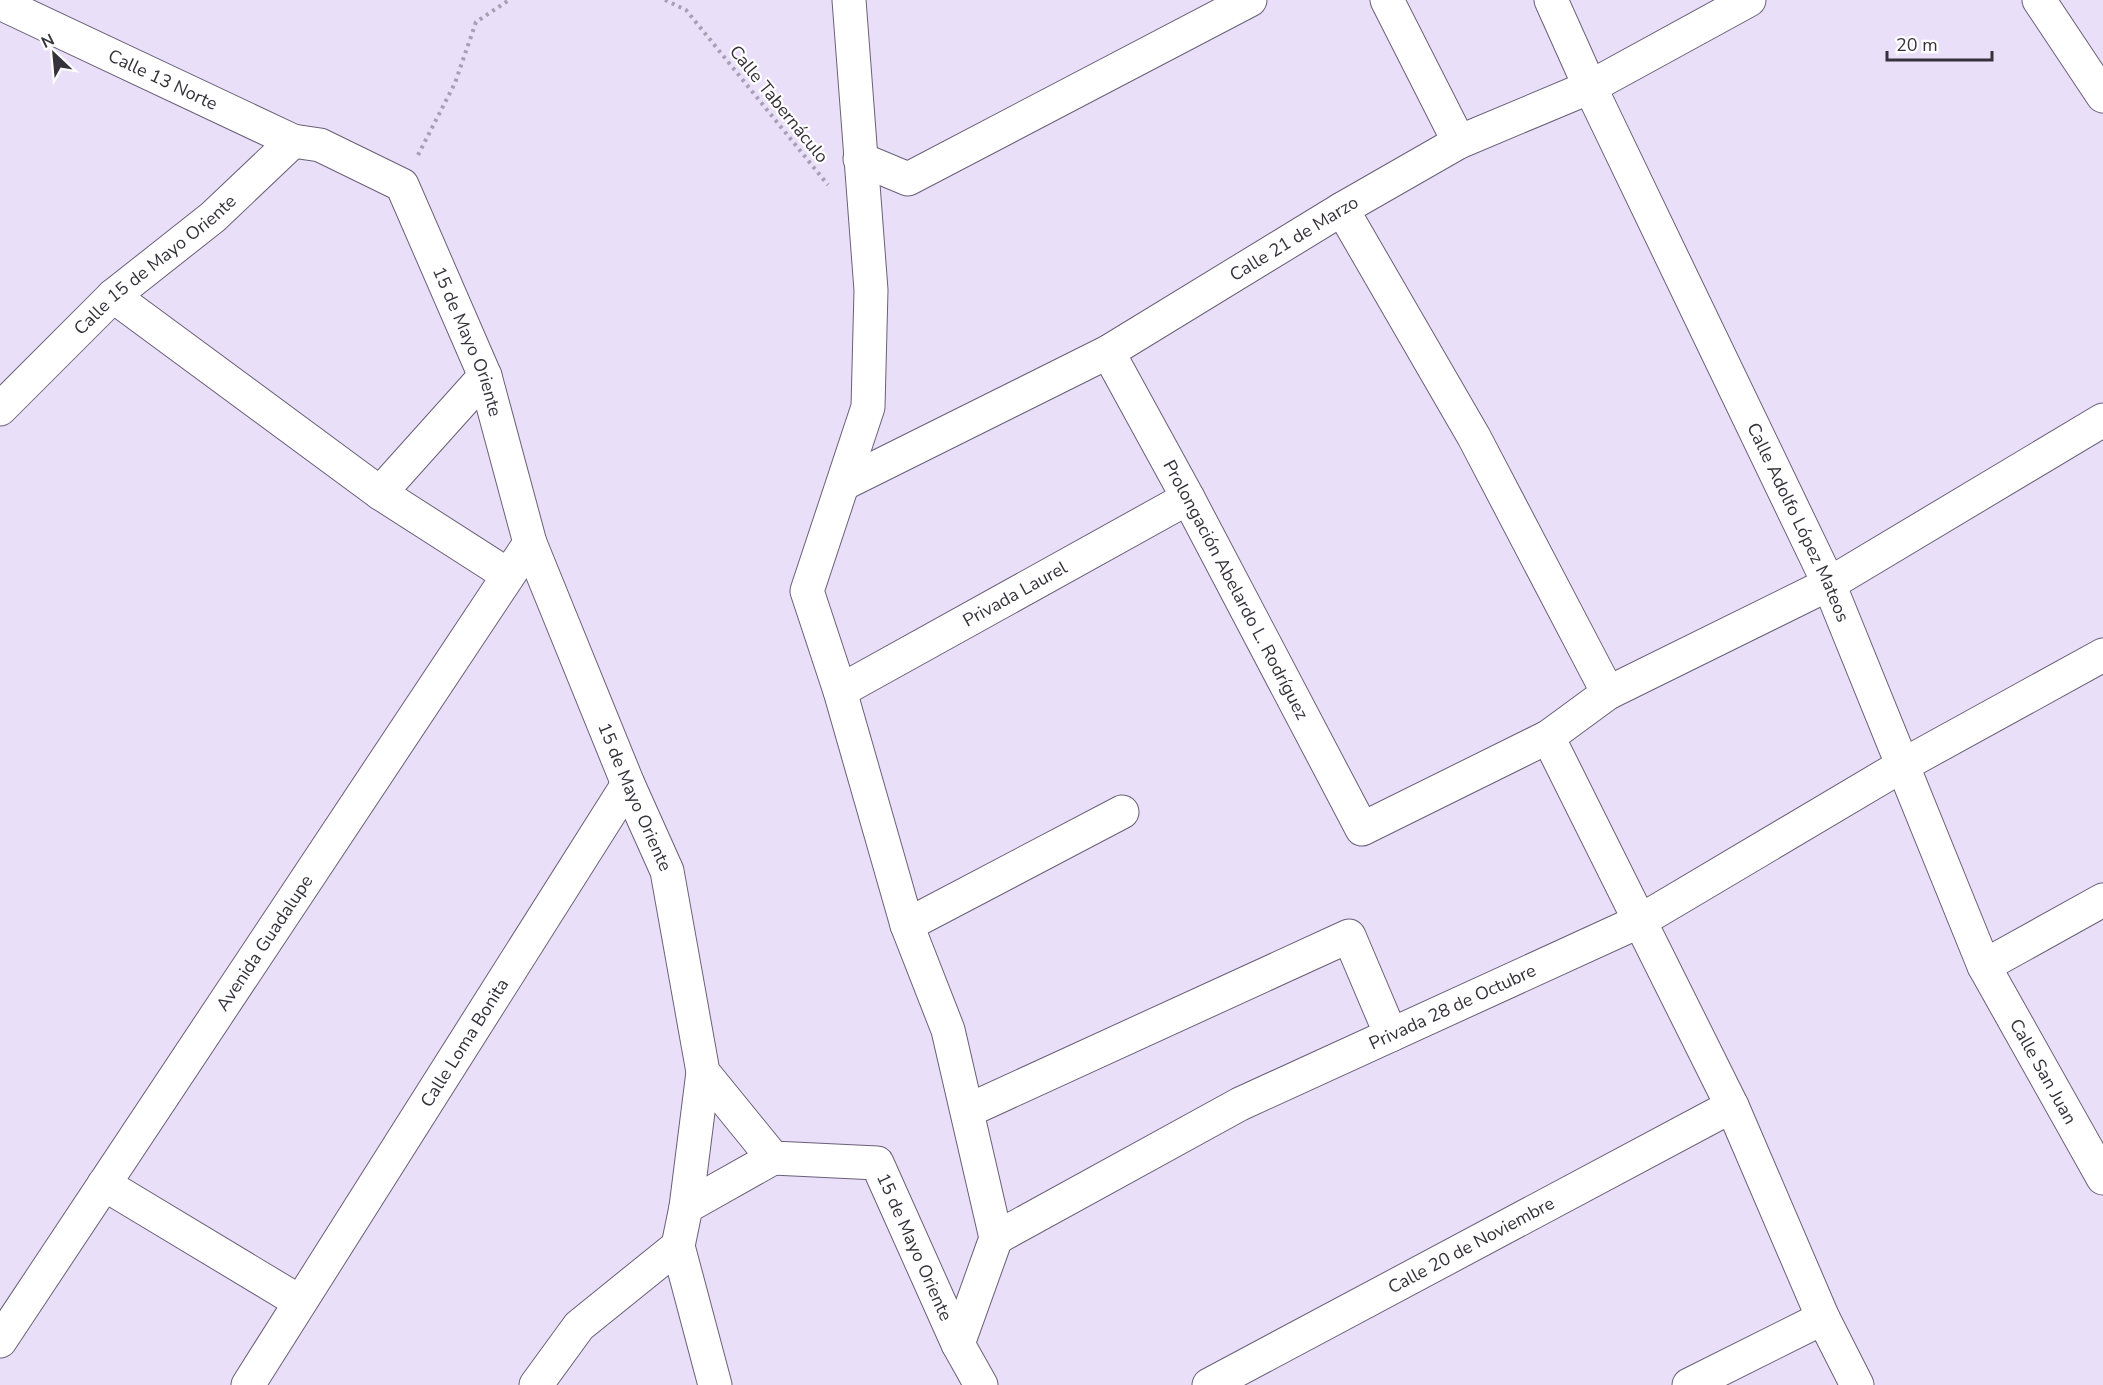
<svg xmlns="http://www.w3.org/2000/svg" width="2103" height="1385" viewBox="0 0 2103 1385" font-family="'Nunito Sans',sans-serif">
<style>
.lines{fill:none;stroke-linecap:round;stroke-linejoin:round}
.street-casing{stroke:#6a6077;stroke-width:35}
.path{stroke:#a89fb3;stroke-width:4;stroke-dasharray:3 4.5;stroke-linecap:butt}
.street{stroke:#fff;stroke-width:33}
.labels{text-anchor:middle;stroke-width:4.5;stroke-linejoin:round;paint-order:stroke}
.street-label{font-size:18px;fill:#36323c;stroke:#fff}
</style>
<rect width="100%" height="100%" fill="#eadff9"/>
<g class="lines">
<defs>
<g id="street">
<path d="M 849,0 L 871,290 L 868,407 L 807,591 L 840,691 L 907,925 L 948,1030 L 996,1238 L 958,1344"/>
<path d="M 1387,0 L 1459,142"/>
<path id="s1" d="M 1551,0 L 1590,87 L 1829,584 L 1984,966 L 2103,1178"/>
<path d="M 2039,0 L 2103,96"/>
<path id="s2" d="M 0,3 L 293,141"/>
<path d="M 860,159 L 908,179 L 1250,0"/>
<path d="M 1342,209 L 1474,437 L 1608,693"/>
<path d="M 113,296 L 380,493 L 508,575"/>
<path id="s3" d="M 1108,352 L 1188,498 L 1362,829 L 1548,737 L 1608,693 L 1829,584 L 2103,420"/>
<path id="s4" d="M 0,409 L 113,296 L 213,217 L 293,141 L 320,145 L 402,185 L 485,376 L 530,543 L 628,784 L 667,871 L 703,1072 L 773,1158 L 877,1163 L 958,1344 L 981,1385"/>
<path id="s5" d="M 843,484 L 1108,352 L 1342,209 L 1459,142 L 1590,87 L 1749,0"/>
<path d="M 380,493 L 485,376"/>
<path id="s6" d="M 840,691 L 1188,498"/>
<path d="M 1548,737 L 1732,1106 L 1823,1318 L 1857,1385"/>
<path d="M 907,925 L 1122,812"/>
<path d="M 1984,966 L 2103,900"/>
<path d="M 967,1111 L 1349,936 L 1391,1035"/>
<path d="M 104,1184 L 300,1302"/>
<path d="M 686,1207 L 703,1072"/>
<path id="s7" d="M 996,1238 L 1240,1104 L 1640,921 L 1903,765 L 2103,655"/>
<path id="s8" d="M 0,1341 L 530,543"/>
<path id="s9" d="M 248,1385 L 628,784"/>
<path d="M 536,1385 L 579,1326 L 678,1246"/>
<path d="M 715,1385 L 678,1246 L 686,1207 L 773,1158"/>
<path id="s10" d="M 1209,1385 L 1732,1106"/>
<path d="M 1689,1385 L 1823,1318"/>
</g>
</defs>
<!-- street casing -->
<use href="#street" class="street-casing"/>
<!-- path -->
<g class="path">
<path d="M 665,0 L 686,10 L 828,185"/>
<path d="M 418,155 L 455,83 L 476,22 L 509,0"/>
</g>
<!-- street -->
<use href="#street" class="street"/>
</g>
<g class="labels">
<!-- street labels -->
<g class="street-label">
<text dy="6" stroke="none"><textPath href="#s2" startOffset="180">Calle 13 Norte</textPath></text>
<text transform="translate(779 104) rotate(51)" y="6">Calle Tabernáculo</text>
<text dy="6" stroke="none"><textPath href="#s5" startOffset="514">Calle 21 de Marzo</textPath></text>
<text dy="6" stroke="none"><textPath href="#s4" startOffset="212">Calle 15 de Mayo Oriente</textPath></text>
<text dy="6" stroke="none"><textPath href="#s4" startOffset="686">15 de Mayo Oriente</textPath></text>
<text dy="6" stroke="none"><textPath href="#s1" startOffset="578">Calle Adolfo López Mateos</textPath></text>
<text dy="6" stroke="none"><textPath href="#s3" startOffset="270">Prolongación Abelardo L. Rodríguez</textPath></text>
<text dy="6" stroke="none"><textPath href="#s6" startOffset="200">Privada Laurel</textPath></text>
<text dy="6" stroke="none"><textPath href="#s4" startOffset="1172">15 de Mayo Oriente</textPath></text>
<text dy="6" stroke="none"><textPath href="#s8" startOffset="478">Avenida Guadalupe</textPath></text>
<text dy="6" stroke="none"><textPath href="#s7" startOffset="512">Privada 28 de Octubre</textPath></text>
<text dy="6" stroke="none"><textPath href="#s9" startOffset="405">Calle Loma Bonita</textPath></text>
<text dy="6" stroke="none"><textPath href="#s1" startOffset="1180">Calle San Juan</textPath></text>
<text dy="6" stroke="none"><textPath href="#s10" startOffset="297">Calle 20 de Noviembre</textPath></text>
<text dy="6" stroke="none"><textPath href="#s4" startOffset="1764">15 de Mayo Oriente</textPath></text>
</g>
</g>
<!-- north arrow -->
<g transform="translate(54 54) rotate(334)" stroke="#ffffff" stroke-width="4.5" paint-order="stroke">
<path d="M0-4.5L10 22L0 15L-10 22Z" fill="#36323c"/>
<text y="-9" font-size="16" font-weight="bold" text-anchor="middle" fill="#36323c">N</text>
</g>
<!-- scale -->
<path d="M1887 51v9h105v-9" fill="none" stroke="#36323c" stroke-width="3"/>
<text x="1896" y="51" font-size="18" fill="#36323c" stroke="#ffffff" stroke-width="4.5" paint-order="stroke">20 m</text>
</svg>
